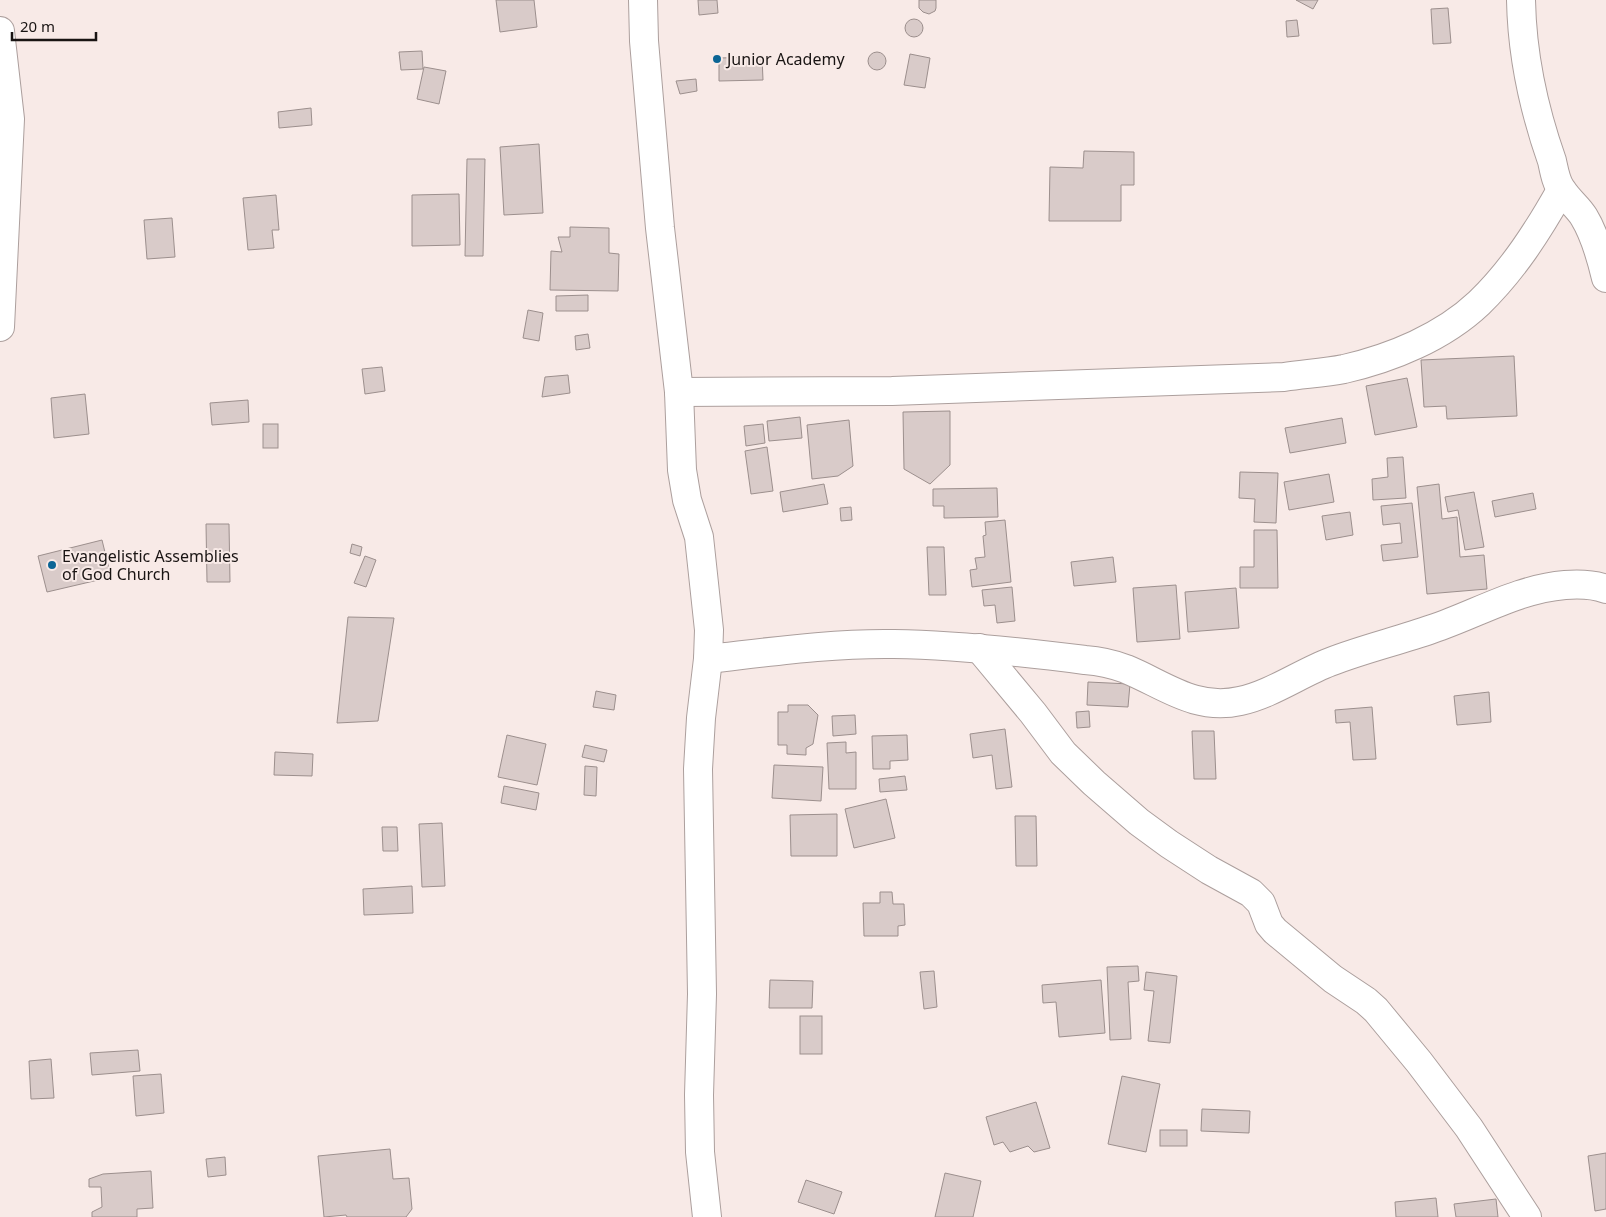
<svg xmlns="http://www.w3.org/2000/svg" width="1606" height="1217" viewBox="0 0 1606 1217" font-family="'Noto Sans',sans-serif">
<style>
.building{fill:#d9cbc9;stroke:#9c8f8d}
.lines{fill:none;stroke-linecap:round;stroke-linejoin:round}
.minor-casing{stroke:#ac9f9d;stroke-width:30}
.minor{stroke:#fff;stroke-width:28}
.poi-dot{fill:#0b6595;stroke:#f8eae7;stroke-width:2}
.labels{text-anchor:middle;stroke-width:4;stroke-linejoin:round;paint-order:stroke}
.poi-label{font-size:16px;fill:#191413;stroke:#f8eae7;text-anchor:start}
</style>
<rect width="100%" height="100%" fill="#f8eae7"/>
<!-- building -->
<g class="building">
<path d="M 496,0 L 534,0 L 537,27 L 500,32 Z"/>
<path d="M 698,0 L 717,0 L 718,13 L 699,15 Z"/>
<path d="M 919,0 L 936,0 L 936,8 L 935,11 L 929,14 L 923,12 L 919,8 Z"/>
<path d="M 1296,0 L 1318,0 L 1313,9 Z"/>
<path d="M 1448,8 L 1451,43 L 1433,44 L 1431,9 Z"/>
<circle cx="914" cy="28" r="9"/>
<path d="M 1297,20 L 1299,36 L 1287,37 L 1286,21 Z"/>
<path d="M 422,51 L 423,69 L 401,70 L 399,52 Z"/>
<circle cx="877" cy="61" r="9"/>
<path d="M 910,54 L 930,58 L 925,88 L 904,85 Z"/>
<path d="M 762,57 L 763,80 L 719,81 L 719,58 Z"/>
<path d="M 424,67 L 446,71 L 439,104 L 417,99 Z"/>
<path d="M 696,79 L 697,91 L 680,94 L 676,81 Z"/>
<path d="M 311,108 L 312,125 L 279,128 L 278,112 Z"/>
<path d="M 539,144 L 543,213 L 504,215 L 500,147 Z"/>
<path d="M 1084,151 L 1134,152 L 1134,185 L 1121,185 L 1121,221 L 1049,221 L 1050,167 L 1083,168 Z"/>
<path d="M 467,159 L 485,159 L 483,256 L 465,256 Z"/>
<path d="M 459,194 L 460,245 L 412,246 L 412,195 Z"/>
<path d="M 276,195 L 279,230 L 272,230 L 274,248 L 248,250 L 243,198 Z"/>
<path d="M 172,218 L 175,257 L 147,259 L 144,220 Z"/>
<path d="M 570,227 L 609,228 L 609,253 L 619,254 L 618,291 L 550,290 L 551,251 L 562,252 L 558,237 L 570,237 Z"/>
<path d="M 588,295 L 588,311 L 556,311 L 556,296 Z"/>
<path d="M 528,310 L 543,313 L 539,341 L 523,338 Z"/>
<path d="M 588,334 L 590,348 L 576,350 L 575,336 Z"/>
<path d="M 1514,356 L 1517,416 L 1447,419 L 1446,406 L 1424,407 L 1421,360 Z"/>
<path d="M 382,367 L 385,391 L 365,394 L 362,369 Z"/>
<path d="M 568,375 L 570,393 L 542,397 L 545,377 Z"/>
<path d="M 1407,378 L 1417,427 L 1375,435 L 1366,386 Z"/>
<path d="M 85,394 L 89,434 L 54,438 L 51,398 Z"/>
<path d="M 248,400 L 249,422 L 212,425 L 210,403 Z"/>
<path d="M 950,411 L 950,465 L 930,484 L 904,469 L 903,412 Z"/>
<path d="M 800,417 L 802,438 L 769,441 L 767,421 Z"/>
<path d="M 1342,418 L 1346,443 L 1290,453 L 1285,428 Z"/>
<path d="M 849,420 L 853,466 L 838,476 L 812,479 L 807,425 Z"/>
<rect x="263" y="424" width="15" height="24"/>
<path d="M 763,424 L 765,443 L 746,446 L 744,426 Z"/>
<path d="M 767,447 L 773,491 L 751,494 L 745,451 Z"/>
<path d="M 1403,457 L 1406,498 L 1373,500 L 1372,479 L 1388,477 L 1387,458 Z"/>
<path d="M 1240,472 L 1278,473 L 1276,523 L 1254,522 L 1255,499 L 1239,498 Z"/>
<path d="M 1329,474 L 1334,502 L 1289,510 L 1284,482 Z"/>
<path d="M 824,484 L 828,504 L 783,512 L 780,492 Z"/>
<path d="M 1439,484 L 1442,519 L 1457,517 L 1460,557 L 1484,555 L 1487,589 L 1427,594 L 1417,487 Z"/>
<path d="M 997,488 L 998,517 L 944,518 L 944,506 L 933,506 L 933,489 Z"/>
<path d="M 1474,492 L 1484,547 L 1465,550 L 1458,510 L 1448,512 L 1445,497 Z"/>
<path d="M 1533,493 L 1536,509 L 1495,517 L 1492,501 Z"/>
<path d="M 1412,503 L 1418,557 L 1383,561 L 1381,545 L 1402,543 L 1400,523 L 1383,525 L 1381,506 Z"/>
<path d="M 851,507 L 852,520 L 841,521 L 840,508 Z"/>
<path d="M 1350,512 L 1353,535 L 1326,540 L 1322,516 Z"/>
<path d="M 1005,520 L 1011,582 L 972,587 L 970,570 L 977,569 L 975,558 L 985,557 L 983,536 L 986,535 L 985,522 Z"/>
<path d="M 206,524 L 229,524 L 230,582 L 207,582 Z"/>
<path d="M 1254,530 L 1277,530 L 1278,588 L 1240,588 L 1240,567 L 1254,567 Z"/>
<path d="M 102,540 L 111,577 L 47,592 L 38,556 Z"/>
<path d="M 352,544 L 362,547 L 360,556 L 350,553 Z"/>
<path d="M 927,547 L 944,547 L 946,595 L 929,595 Z"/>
<path d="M 365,556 L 376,560 L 366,587 L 354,583 Z"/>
<path d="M 1113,557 L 1116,582 L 1074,586 L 1071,562 Z"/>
<path d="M 1176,585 L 1180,639 L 1137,642 L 1133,588 Z"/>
<path d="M 1012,587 L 1015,621 L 997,623 L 995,605 L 984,606 L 982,590 Z"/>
<path d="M 1236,588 L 1239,628 L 1188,632 L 1185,592 Z"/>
<path d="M 348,617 L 394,618 L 378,721 L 337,723 Z"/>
<path d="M 1088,682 L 1130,684 L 1128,707 L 1087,705 Z"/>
<path d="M 596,691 L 616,695 L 614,710 L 593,707 Z"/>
<path d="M 1489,692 L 1491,722 L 1457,725 L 1454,696 Z"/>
<path d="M 788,705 L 808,705 L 818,715 L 813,744 L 806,748 L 806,755 L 787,754 L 787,745 L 778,745 L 778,712 L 788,712 Z"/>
<path d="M 1372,707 L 1376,759 L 1353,760 L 1350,722 L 1336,723 L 1335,710 Z"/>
<path d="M 1089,711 L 1090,727 L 1077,728 L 1076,712 Z"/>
<path d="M 855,715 L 856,734 L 833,736 L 832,716 Z"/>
<path d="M 1005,729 L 1012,787 L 996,789 L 992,755 L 973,758 L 970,734 Z"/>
<path d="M 1192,731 L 1214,731 L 1216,779 L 1194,779 Z"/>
<path d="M 507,735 L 546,744 L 537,785 L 498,777 Z"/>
<path d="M 907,735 L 908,760 L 890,761 L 890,769 L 873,769 L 872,736 Z"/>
<path d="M 846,742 L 846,753 L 856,752 L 856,789 L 829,789 L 827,743 Z"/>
<path d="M 585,745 L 607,750 L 604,762 L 582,757 Z"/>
<path d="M 275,752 L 313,754 L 312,776 L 274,775 Z"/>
<path d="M 774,765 L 823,767 L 821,801 L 772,798 Z"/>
<path d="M 585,766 L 597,767 L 596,796 L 584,795 Z"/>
<path d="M 905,776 L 907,790 L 880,792 L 879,779 Z"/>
<path d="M 504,786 L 539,793 L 536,810 L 501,803 Z"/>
<path d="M 886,799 L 895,838 L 854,848 L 845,809 Z"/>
<path d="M 837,814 L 837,856 L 791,856 L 790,815 Z"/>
<path d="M 1015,816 L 1036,816 L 1037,866 L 1016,866 Z"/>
<path d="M 442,823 L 445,886 L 422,887 L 419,824 Z"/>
<path d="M 382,827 L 397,827 L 398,851 L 383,851 Z"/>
<path d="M 412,886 L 413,913 L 364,915 L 363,889 Z"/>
<path d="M 880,892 L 892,892 L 893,904 L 904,904 L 905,925 L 898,926 L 898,936 L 864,936 L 863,903 L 880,903 Z"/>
<path d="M 1138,966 L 1139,981 L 1128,982 L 1131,1039 L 1110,1040 L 1107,967 Z"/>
<path d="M 934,971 L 937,1007 L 924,1009 L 920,972 Z"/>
<path d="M 1146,972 L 1177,976 L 1170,1043 L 1148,1041 L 1154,991 L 1144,990 Z"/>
<path d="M 770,980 L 813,981 L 812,1008 L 769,1008 Z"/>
<path d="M 1101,980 L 1105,1033 L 1059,1037 L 1056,1002 L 1043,1003 L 1042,985 Z"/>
<rect x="800" y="1016" width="22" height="38"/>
<path d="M 138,1050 L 140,1071 L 92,1075 L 90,1053 Z"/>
<path d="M 51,1059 L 54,1098 L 31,1099 L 29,1061 Z"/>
<path d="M 161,1074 L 164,1113 L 136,1116 L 133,1076 Z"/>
<path d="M 1122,1076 L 1160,1084 L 1146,1152 L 1108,1144 Z"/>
<path d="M 1036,1102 L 1050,1148 L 1034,1152 L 1028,1146 L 1010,1152 L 1003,1142 L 994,1145 L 986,1117 Z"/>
<path d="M 1202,1109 L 1250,1111 L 1249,1133 L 1201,1131 Z"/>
<rect x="1160" y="1130" width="27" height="16"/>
<path d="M 390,1149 L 393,1179 L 409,1178 L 412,1209 L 406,1217 L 347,1217 L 346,1215 L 324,1217 L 318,1156 Z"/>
<path d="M 1606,1153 L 1606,1209 L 1595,1211 L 1588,1156 Z"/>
<path d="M 225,1157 L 226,1175 L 208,1177 L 206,1159 Z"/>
<path d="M 151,1171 L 153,1208 L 137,1209 L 137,1217 L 92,1217 L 92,1212 L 102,1207 L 101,1187 L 89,1187 L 89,1179 L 103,1174 Z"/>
<path d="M 945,1173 L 981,1181 L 973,1217 L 935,1217 Z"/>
<path d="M 806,1180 L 842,1192 L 834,1214 L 798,1202 Z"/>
<path d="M 1436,1198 L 1438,1217 L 1396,1217 L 1395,1202 Z"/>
<path d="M 1496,1199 L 1498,1217 L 1456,1217 L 1454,1204 Z"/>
</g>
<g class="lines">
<defs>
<g id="minor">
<path d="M 643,0 L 644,41 L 660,228 L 679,392 L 682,470 L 687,500 L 699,537 L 709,630 L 708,659 L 701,718 L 698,769 L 702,994 L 699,1095 L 700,1152 L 707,1217"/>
<path d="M 1521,0 C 1522,54 1534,110 1552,161 C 1554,170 1556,183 1562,190 C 1568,200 1578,207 1584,217 C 1595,235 1601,257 1606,278"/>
<path d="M 0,31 L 10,119 L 0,327"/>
<path d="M 679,392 L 892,391 L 1284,377 C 1303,374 1324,373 1344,369 C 1392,358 1443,337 1479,303 C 1513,270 1538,231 1561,190"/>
<path d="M 979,648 L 1033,713 L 1063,753 L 1094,783 L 1139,822 L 1169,844 L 1209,870 L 1251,893 L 1261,903 L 1269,924 L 1275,931 L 1333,979 L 1366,1001 L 1376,1010 L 1419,1062 L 1469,1128 L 1527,1217"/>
<path d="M 708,659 C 770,652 832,643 894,644 C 958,645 1022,652 1085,660 C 1099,661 1113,664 1126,669 C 1165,685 1195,711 1240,701 C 1270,695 1301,673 1330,662 C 1363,649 1398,641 1432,629 C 1477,614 1517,589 1565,585 C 1579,584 1593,584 1606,589"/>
</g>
</defs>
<!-- minor casing -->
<use href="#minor" class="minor-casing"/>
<!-- minor -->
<use href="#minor" class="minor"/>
</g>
<!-- markers -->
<g class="poi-dot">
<circle cx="717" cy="59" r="5"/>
<circle cx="52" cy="565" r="5"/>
</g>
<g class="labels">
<!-- poi labels -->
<g class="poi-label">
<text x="727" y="65">Junior Academy</text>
<text x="62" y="562">Evangelistic Assemblies<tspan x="62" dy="18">of God Church</tspan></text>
</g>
</g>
<!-- scale -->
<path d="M12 32v8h84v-8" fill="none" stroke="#191413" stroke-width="2.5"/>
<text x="20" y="32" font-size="15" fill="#191413" stroke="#f8eae7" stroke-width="4" paint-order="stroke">20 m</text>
</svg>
